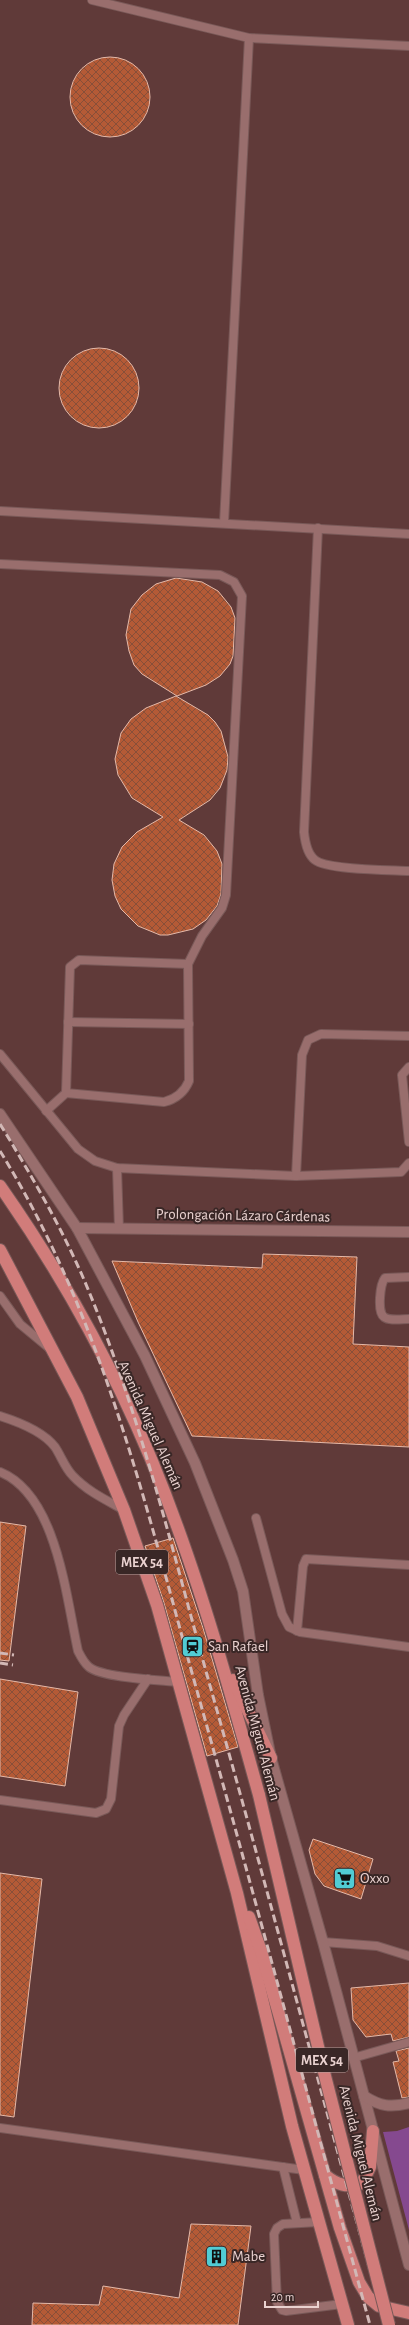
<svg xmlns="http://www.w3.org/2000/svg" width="409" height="2325" viewBox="0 0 409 2325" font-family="'Alegreya Sans',sans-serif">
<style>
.green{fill:#85498f}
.building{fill:url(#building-cross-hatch);stroke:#e4b9a9}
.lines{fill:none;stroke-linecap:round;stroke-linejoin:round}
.lane-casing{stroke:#795958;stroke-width:10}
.secondary-casing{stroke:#795958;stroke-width:12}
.highway-casing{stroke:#795958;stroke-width:14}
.lane{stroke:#996e6d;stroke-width:8}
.secondary{stroke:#996e6d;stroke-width:10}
.highway{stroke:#d17c7a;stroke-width:12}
.rail{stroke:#d2b8b6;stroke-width:3;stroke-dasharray:8 4;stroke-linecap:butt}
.highway-bridge-casing{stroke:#795958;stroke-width:14;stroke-linecap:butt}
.highway-bridge{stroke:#d17c7a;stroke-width:12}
.labels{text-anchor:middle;stroke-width:4;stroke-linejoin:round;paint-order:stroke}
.shield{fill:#392726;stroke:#b59f9d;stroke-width:1}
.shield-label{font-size:14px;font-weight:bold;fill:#ead2d0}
.street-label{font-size:15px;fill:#ead2d0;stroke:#392726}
.poi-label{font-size:15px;fill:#ead2d0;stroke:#392726;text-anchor:start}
</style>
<defs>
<pattern id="building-cross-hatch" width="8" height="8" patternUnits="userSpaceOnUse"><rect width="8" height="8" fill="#b45a36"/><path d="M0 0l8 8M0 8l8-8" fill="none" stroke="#884f39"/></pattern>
</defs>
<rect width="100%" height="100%" fill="#603a39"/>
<!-- green -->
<path class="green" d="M 409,2127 L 409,2230 L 383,2132 L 397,2131 Z"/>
<!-- building -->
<g class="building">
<circle cx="110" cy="97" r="40"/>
<circle cx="99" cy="388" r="40"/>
<path d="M 176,578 L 202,582 L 218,591 L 231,607 L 235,618 L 233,656 L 230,664 L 220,676 L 206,685 L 177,696 L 142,674 L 134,665 L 129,651 L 126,635 L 131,609 L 142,595 L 156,584 Z"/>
<path d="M 176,696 L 208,715 L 215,722 L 221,731 L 228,757 L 227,770 L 220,788 L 210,800 L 179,820 L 204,835 L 217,851 L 222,864 L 221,894 L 217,906 L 206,920 L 193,929 L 168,935 L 160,935 L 138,926 L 121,909 L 115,896 L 112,880 L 114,864 L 122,847 L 137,832 L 163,817 L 132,798 L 118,775 L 115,759 L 121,733 L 131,719 L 146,708 Z"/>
<path d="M 263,1254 L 357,1257 L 353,1344 L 409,1347 L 409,1447 L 192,1436 L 138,1322 L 112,1261 L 262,1268 Z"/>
<path d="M 0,1522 L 26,1526 L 9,1661 L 0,1660 Z"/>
<path d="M 173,1538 L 203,1628 L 238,1747 L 207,1756 L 164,1603 L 145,1546 Z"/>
<path d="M 0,1679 L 78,1692 L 65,1786 L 0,1776 Z"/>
<path d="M 313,1839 L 373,1859 L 361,1899 L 324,1886 L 315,1874 L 309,1850 Z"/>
<path d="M 0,1873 L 42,1879 L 14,2117 L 0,2115 Z"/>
<path d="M 409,1983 L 409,2037 L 393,2041 L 391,2034 L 366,2037 L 353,2020 L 351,1988 Z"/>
<path d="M 409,2048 L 409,2097 L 402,2098 L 393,2062 L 399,2061 L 396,2051 Z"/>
<path d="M 191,2224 L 251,2226 L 238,2325 L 32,2325 L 33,2303 L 99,2305 L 103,2286 L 179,2298 Z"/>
</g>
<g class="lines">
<defs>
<g id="lane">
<path d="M 92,0 L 249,38 L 409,46"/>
<path d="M 0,511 L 409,534"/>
<path d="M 224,523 L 249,38"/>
<path d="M 318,528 L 304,832 C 305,842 307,854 315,860 C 327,870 390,870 409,871"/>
<path d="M 0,564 L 220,575 L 234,582 L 242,596 L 226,895 L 222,908 L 202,936 L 188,964 L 189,1081 C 184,1093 176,1099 164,1102 L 66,1093 L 46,1111"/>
<path d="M 68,1022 L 189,1024"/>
<path d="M 0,1054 L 78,1149 L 95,1161 L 117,1168 L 296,1176 L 401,1172 L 409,1163"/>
<path d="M 409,1067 L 402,1075 L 409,1142"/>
<path d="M 66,1093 L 70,967 L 79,960 L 188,964"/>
<path d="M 117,1168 L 119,1229"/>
<path d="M 296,1176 L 302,1055 L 308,1040 L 321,1034 L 409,1036"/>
<path d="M 409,1277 L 385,1278 C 380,1284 377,1312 384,1317 C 389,1321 402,1319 409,1319"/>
<path d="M 0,1296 L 20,1324 L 49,1348"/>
<path d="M 0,1416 C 19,1422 43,1431 55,1447 C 61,1456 65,1468 73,1476 C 87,1491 106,1500 124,1510"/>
<path d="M 0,1472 C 57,1495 66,1597 78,1651 C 81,1657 84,1663 89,1667 C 103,1678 159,1680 178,1682"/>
<path d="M 256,1518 L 282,1614 L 289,1627 L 300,1632 L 409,1647"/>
<path d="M 297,1631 L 303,1566 L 306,1559 L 409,1565"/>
<path d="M 0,1800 L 96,1813 L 106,1809 L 111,1799 L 119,1726 L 124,1715 L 148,1679"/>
<path d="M 323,1942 L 377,1946 L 409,1956"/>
<path d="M 353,2058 L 409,2042"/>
<path d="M 0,2128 L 304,2170"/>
<path d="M 283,2167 L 297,2223"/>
<path d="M 319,2222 L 283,2224 L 277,2228 L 274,2234 L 277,2302 L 282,2310 L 286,2311 L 342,2304"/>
</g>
<g id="secondary">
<path d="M 0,1114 L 77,1228 L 145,1356 L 195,1463 L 233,1560 L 243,1591 L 258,1695 L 271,1758 L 323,1942 L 409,2265"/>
<path d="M 77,1228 L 409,1232"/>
<path d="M 364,2096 C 380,2106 390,2108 409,2103"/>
</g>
<g id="highway">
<path d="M 0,1186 C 73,1290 134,1406 177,1526 C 209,1614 234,1705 259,1795"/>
<path d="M 0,1250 L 77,1397 L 124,1510 L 157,1605 L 237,1893 L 292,2126 L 348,2325"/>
<path d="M 233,1680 L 271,1758"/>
<path d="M 249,1917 L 261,1951 L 340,2228 L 359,2282 L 368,2297 L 379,2306 L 409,2313"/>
<path d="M 325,2175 C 337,2185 347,2188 362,2183 L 370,2167 L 373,2131"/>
</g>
</defs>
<!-- lane casing -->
<use href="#lane" class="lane-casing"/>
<!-- secondary casing -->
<use href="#secondary" class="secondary-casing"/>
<!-- highway casing -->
<use href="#highway" class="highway-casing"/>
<!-- lane -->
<use href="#lane" class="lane"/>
<!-- secondary -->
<use href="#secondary" class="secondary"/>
<!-- highway -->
<use href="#highway" class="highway"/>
<!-- rail -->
<g class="rail">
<path d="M 0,1124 C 30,1173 59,1223 82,1275 C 137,1403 170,1541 207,1675 C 268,1891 325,2108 385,2325"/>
<path d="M 0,1151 C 99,1311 143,1494 192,1673 C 253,1890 311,2108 370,2325"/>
<path d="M 0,1653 L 14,1655"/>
<path d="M 0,1663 L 13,1665"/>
</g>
<defs>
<path id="highway-bridge" d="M 259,1795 L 324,2072 L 389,2325"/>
</defs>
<!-- highway-bridge casing -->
<use href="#highway-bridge" class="highway-bridge-casing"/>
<!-- highway-bridge -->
<use href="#highway-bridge" class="highway-bridge"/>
</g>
<!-- icons -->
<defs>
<symbol id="station-square" viewBox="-11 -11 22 22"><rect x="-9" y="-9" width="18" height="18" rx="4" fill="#51ccd4" stroke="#392726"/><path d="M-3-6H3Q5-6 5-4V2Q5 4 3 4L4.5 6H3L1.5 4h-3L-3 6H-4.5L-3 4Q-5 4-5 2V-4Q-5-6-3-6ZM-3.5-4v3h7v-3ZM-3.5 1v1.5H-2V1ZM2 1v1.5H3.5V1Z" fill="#111"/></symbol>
<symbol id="supermarket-square" viewBox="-11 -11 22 22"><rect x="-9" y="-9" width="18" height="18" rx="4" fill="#51ccd4" stroke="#392726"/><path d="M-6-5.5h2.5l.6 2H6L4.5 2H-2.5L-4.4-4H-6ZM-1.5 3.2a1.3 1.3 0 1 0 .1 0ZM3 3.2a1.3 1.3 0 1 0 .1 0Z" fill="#111"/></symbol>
<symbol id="building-square" viewBox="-11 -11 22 22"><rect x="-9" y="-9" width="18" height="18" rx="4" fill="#51ccd4" stroke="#392726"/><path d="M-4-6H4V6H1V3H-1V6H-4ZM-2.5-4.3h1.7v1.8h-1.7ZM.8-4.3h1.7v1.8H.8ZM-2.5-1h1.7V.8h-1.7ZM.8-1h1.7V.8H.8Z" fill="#111"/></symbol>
</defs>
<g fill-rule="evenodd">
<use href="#station-square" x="180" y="1634" width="25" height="25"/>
<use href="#supermarket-square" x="332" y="1866" width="25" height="25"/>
<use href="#building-square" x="204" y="2244" width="25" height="25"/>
</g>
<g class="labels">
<!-- shield labels -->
<g class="shield">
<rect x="116" y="1550" width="52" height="24" rx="3"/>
<rect x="296" y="2048" width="52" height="24" rx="3"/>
</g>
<g class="shield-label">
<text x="142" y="1567">MEX 54</text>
<text x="322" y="2065">MEX 54</text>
</g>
<!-- street labels -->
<g class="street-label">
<text transform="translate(243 1215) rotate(1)" y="5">Prolongación Lázaro Cárdenas</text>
<text transform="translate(151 1425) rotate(66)" y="5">Avenida Miguel Alemán</text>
<text transform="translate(258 1733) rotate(75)" y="5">Avenida Miguel Alemán</text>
<text transform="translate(361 2153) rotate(76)" y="5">Avenida Miguel Alemán</text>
</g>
<!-- poi labels -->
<g class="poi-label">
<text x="208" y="1651">San Rafael</text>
<text x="360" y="1883">Oxxo</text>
<text x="232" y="2261">Mabe</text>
</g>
</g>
<!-- scale -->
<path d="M265 2301v6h53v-6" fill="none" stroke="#ead2d0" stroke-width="2"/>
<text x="271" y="2301" font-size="12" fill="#ead2d0" stroke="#392726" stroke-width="3" paint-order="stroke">20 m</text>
</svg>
